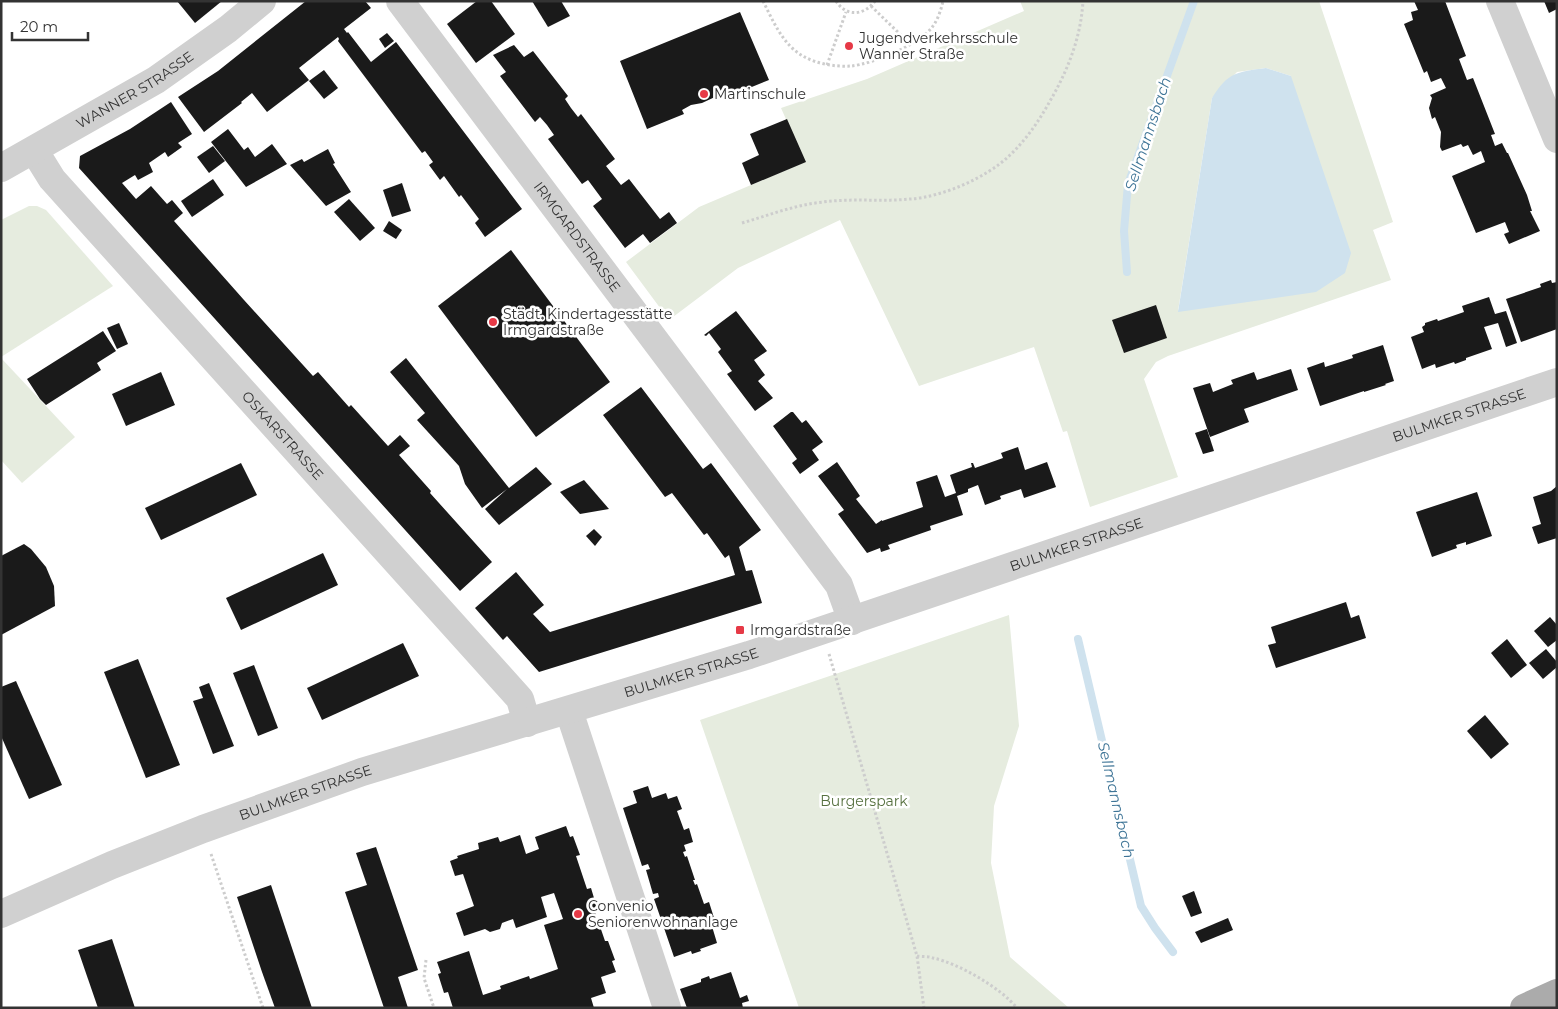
<svg xmlns="http://www.w3.org/2000/svg" width="1558" height="1009" viewBox="0 0 1558 1009" font-family="Montserrat,sans-serif">
<style>
.green{fill:#e6ecdf;fill-rule:evenodd}
.water{fill:#cfe2ee}
.lines{fill:none;stroke-linecap:round;stroke-linejoin:round}
.stream{stroke:#cfe2ee;stroke-width:8}
.building{fill:#1a1a1a}
.path{stroke:#cdcdcd;stroke-width:3;stroke-dasharray:2.5 2.5;stroke-linecap:butt}
.minor{stroke:#d0d0d0;stroke-width:28}
.major{stroke:#ababab;stroke-width:28}
.poi-dot{fill:#e63946;stroke:#fff;stroke-width:2}
.labels{text-anchor:middle;stroke-width:5;stroke-linejoin:round;paint-order:stroke}
.poi-label{font-size:14px;fill:#333;stroke:#fff;text-anchor:start}
.street-label{font-size:14px;fill:#333;stroke:#fff}
.park-label{font-size:14px;fill:#56703f;stroke:#fff}
.water-label{font-size:15px;font-style:italic;fill:#3f7597;stroke:#fff}
</style>
<rect width="100%" height="100%" fill="#fff"/>
<!-- green -->
<g class="green">
<path d="M 1020,1 L 1319,1 L 1393,222 L 1373,230 L 1391,280 L 1168,356 L 1156,362 L 1144,379 L 1178,477 L 1090,507 L 1067,431 L 1063,432 L 1034,347 L 919,386 L 840,220 L 738,268 L 669,320 L 626,262 L 699,207 L 805,162 L 781,108 L 867,79 L 1024,11 ZM 1266,68 L 1291,76 L 1178,311 L 1212,98 L 1237,72 Z"/>
<path d="M 29,206 L 37,206 L 46,210 L 113,286 L 1,357 L 1,220 Z"/>
<path d="M 1,358 L 75,437 L 22,483 L 1,460 Z"/>
<path d="M 1009,615 L 1019,726 L 994,806 L 991,863 L 1010,957 L 1069,1008 L 799,1008 L 700,720 Z"/>
</g>
<!-- water -->
<path class="water" d="M 1266,68 L 1291,76 L 1351,253 L 1345,273 L 1316,292 L 1178,312 L 1212,98 C 1228,72 1237,72 1266,68 Z"/>
<g class="lines">
<!-- stream -->
<g class="stream">
<path d="M 1127,272 L 1124,231 L 1128,184 L 1194,1"/>
<path d="M 1078,639 L 1141,906 L 1155,928 L 1173,952"/>
</g>
</g>
<!-- building -->
<g class="building">
<path d="M 177,1 L 222,1 L 195,23 Z"/>
<path d="M 306,1 L 365,1 L 371,8 L 344,29 L 347,33 L 348,32 L 371,62 L 396,42 L 522,209 L 485,237 L 475,223 L 479,219 L 461,195 L 459,197 L 444,176 L 440,180 L 429,165 L 433,162 L 425,151 L 422,153 L 338,41 L 339,39 L 338,37 L 299,68 L 309,80 L 267,112 L 252,93 L 241,102 L 242,103 L 204,132 L 178,97 L 218,71 Z"/>
<path d="M 477,1 L 491,1 L 515,34 L 476,63 L 447,24 Z"/>
<path d="M 532,1 L 561,1 L 570,16 L 548,27 Z"/>
<path d="M 1414,1 L 1445,1 L 1466,56 L 1459,59 L 1467,80 L 1473,78 L 1495,134 L 1491,135 L 1495,146 L 1502,143 L 1507,153 L 1508,153 L 1527,195 L 1532,211 L 1530,211 L 1540,231 L 1509,244 L 1504,234 L 1509,232 L 1505,222 L 1476,233 L 1452,176 L 1485,162 L 1481,151 L 1473,155 L 1468,145 L 1463,147 L 1461,144 L 1442,151 L 1440,147 L 1441,132 L 1435,117 L 1432,119 L 1429,108 L 1432,98 L 1430,95 L 1446,88 L 1441,78 L 1431,82 L 1427,71 L 1424,73 L 1404,24 L 1413,20 L 1411,12 L 1418,10 Z"/>
<path d="M 1544,1 L 1557,1 L 1557,9 L 1549,13 Z"/>
<path d="M 740,12 L 769,80 L 732,95 L 730,90 L 702,103 L 691,105 L 682,110 L 684,114 L 647,129 L 620,61 Z"/>
<path d="M 387,33 L 394,41 L 385,48 L 379,39 Z"/>
<path d="M 514,45 L 524,57 L 533,51 L 568,96 L 565,99 L 571,108 L 578,117 L 581,114 L 615,159 L 606,166 L 621,185 L 629,179 L 660,219 L 669,212 L 677,223 L 650,243 L 643,234 L 625,248 L 593,206 L 602,199 L 588,180 L 582,184 L 548,139 L 554,135 L 547,125 L 540,117 L 535,122 L 500,76 L 506,72 L 493,55 Z"/>
<path d="M 324,70 L 338,88 L 324,99 L 309,81 Z"/>
<path d="M 171,102 L 192,134 L 178,143 L 182,147 L 168,157 L 165,152 L 149,163 L 153,172 L 138,180 L 135,175 L 122,183 L 136,199 L 151,186 L 167,204 L 172,200 L 183,213 L 174,221 L 244,300 L 313,376 L 318,372 L 349,407 L 351,405 L 388,446 L 400,435 L 410,446 L 399,455 L 431,491 L 430,493 L 492,562 L 460,591 L 79,168 L 80,156 L 130,129 Z"/>
<path d="M 787,119 L 806,162 L 751,185 L 742,163 L 759,155 L 750,134 Z"/>
<path d="M 228,129 L 244,150 L 248,147 L 255,157 L 272,144 L 287,164 L 246,187 L 211,142 Z"/>
<path d="M 213,146 L 225,161 L 209,173 L 197,157 Z"/>
<path d="M 328,149 L 335,163 L 333,164 L 351,192 L 326,206 L 290,165 L 302,159 L 304,162 Z"/>
<path d="M 213,179 L 224,195 L 192,217 L 181,201 Z"/>
<path d="M 402,183 L 411,211 L 392,217 L 383,190 Z"/>
<path d="M 349,199 L 375,228 L 360,241 L 334,212 Z"/>
<path d="M 389,221 L 402,230 L 396,239 L 383,231 Z"/>
<path d="M 511,250 L 610,382 L 536,437 L 438,306 Z"/>
<path d="M 1551,280 L 1552,283 L 1557,282 L 1557,329 L 1521,342 L 1506,299 L 1541,287 L 1540,284 Z"/>
<path d="M 1489,297 L 1495,314 L 1506,311 L 1517,343 L 1506,347 L 1498,323 L 1484,327 L 1492,349 L 1466,358 L 1466,360 L 1455,364 L 1454,362 L 1436,368 L 1435,364 L 1422,369 L 1411,337 L 1424,332 L 1422,327 L 1425,325 L 1425,323 L 1437,319 L 1438,321 L 1464,312 L 1462,306 Z"/>
<path d="M 1156,305 L 1167,338 L 1124,353 L 1112,320 Z"/>
<path d="M 736,311 L 767,351 L 754,360 L 765,375 L 758,381 L 773,398 L 755,411 L 727,374 L 732,371 L 718,352 L 721,349 L 709,333 L 706,336 L 704,335 Z"/>
<path d="M 119,323 L 128,344 L 117,349 L 107,328 Z"/>
<path d="M 103,331 L 116,351 L 97,363 L 101,370 L 46,405 L 40,399 L 27,379 Z"/>
<path d="M 1383,345 L 1394,381 L 1385,384 L 1386,385 L 1364,392 L 1364,391 L 1320,406 L 1307,368 L 1324,362 L 1325,367 L 1353,358 L 1352,355 Z"/>
<path d="M 406,358 L 509,488 L 536,467 L 552,484 L 499,525 L 485,509 L 507,489 L 482,508 L 465,484 L 459,466 L 417,420 L 425,413 L 390,372 Z"/>
<path d="M 1291,369 L 1298,390 L 1244,409 L 1249,422 L 1210,437 L 1193,388 L 1210,383 L 1213,392 L 1233,384 L 1231,380 L 1254,372 L 1257,380 Z"/>
<path d="M 161,372 L 175,405 L 126,426 L 112,394 Z"/>
<path d="M 641,387 L 703,469 L 711,463 L 761,530 L 739,547 L 746,571 L 752,570 L 762,603 L 539,672 L 507,636 L 503,640 L 475,608 L 516,572 L 544,605 L 533,614 L 550,632 L 735,575 L 729,555 L 725,558 L 707,533 L 704,535 L 672,493 L 665,497 L 603,415 Z"/>
<path d="M 791,412 L 793,412 L 802,423 L 806,420 L 823,442 L 812,450 L 819,460 L 800,474 L 792,463 L 797,459 L 773,426 Z"/>
<path d="M 1207,429 L 1214,451 L 1203,454 L 1195,433 Z"/>
<path d="M 1018,447 L 1025,470 L 1047,462 L 1056,487 L 1024,498 L 1021,489 L 1000,496 L 1001,499 L 985,505 L 978,485 L 968,489 L 968,492 L 957,496 L 963,515 L 930,526 L 931,530 L 888,545 L 890,549 L 881,552 L 880,548 L 867,553 L 838,514 L 844,510 L 818,476 L 837,462 L 860,496 L 856,499 L 876,524 L 882,520 L 882,521 L 923,507 L 916,482 L 937,475 L 945,497 L 956,493 L 950,475 L 972,467 L 971,463 L 973,463 L 975,468 L 1003,458 L 1001,453 Z"/>
<path d="M 241,463 L 257,495 L 161,540 L 145,508 Z"/>
<path d="M 584,480 L 609,509 L 580,514 L 560,492 Z"/>
<path d="M 1557,486 L 1557,538 L 1538,544 L 1532,527 L 1541,524 L 1533,497 L 1551,491 Z"/>
<path d="M 1477,492 L 1492,536 L 1466,545 L 1466,542 L 1456,545 L 1457,548 L 1432,557 L 1416,512 Z"/>
<path d="M 594,529 L 602,537 L 595,546 L 586,536 Z"/>
<path d="M 24,544 L 31,549 L 46,567 L 54,586 L 55,606 L 1,635 L 1,556 Z"/>
<path d="M 323,553 L 338,585 L 241,630 L 226,598 Z"/>
<path d="M 1346,602 L 1351,618 L 1359,615 L 1366,638 L 1276,668 L 1268,645 L 1276,643 L 1271,627 Z"/>
<path d="M 1550,617 L 1557,625 L 1557,640 L 1548,647 L 1534,631 Z"/>
<path d="M 1507,639 L 1527,665 L 1511,678 L 1491,653 Z"/>
<path d="M 403,643 L 419,676 L 322,720 L 307,688 Z"/>
<path d="M 1546,649 L 1557,662 L 1557,667 L 1543,679 L 1529,663 Z"/>
<path d="M 138,659 L 180,765 L 146,778 L 104,672 Z"/>
<path d="M 254,665 L 278,728 L 258,736 L 233,673 Z"/>
<path d="M 16,681 L 62,785 L 29,799 L 1,736 L 1,687 Z"/>
<path d="M 209,683 L 234,746 L 213,754 L 193,701 L 203,698 L 199,687 Z"/>
<path d="M 1485,715 L 1509,744 L 1491,759 L 1467,731 Z"/>
<path d="M 648,786 L 652,798 L 666,793 L 668,799 L 677,796 L 682,809 L 677,811 L 684,830 L 689,828 L 693,842 L 684,845 L 686,851 L 683,852 L 685,857 L 687,856 L 695,880 L 693,880 L 695,885 L 697,884 L 704,904 L 709,902 L 715,921 L 711,923 L 717,943 L 700,949 L 701,951 L 692,954 L 691,951 L 674,957 L 654,899 L 659,897 L 658,893 L 653,894 L 646,870 L 650,869 L 648,864 L 642,866 L 623,808 L 637,803 L 633,791 Z"/>
<path d="M 566,826 L 570,837 L 573,836 L 580,855 L 576,856 L 587,889 L 591,888 L 597,908 L 594,909 L 605,941 L 608,941 L 615,960 L 612,961 L 616,972 L 601,977 L 606,993 L 591,998 L 594,1008 L 453,1008 L 448,992 L 444,993 L 438,974 L 441,973 L 437,962 L 469,951 L 483,995 L 501,989 L 500,986 L 529,976 L 530,979 L 558,969 L 544,925 L 563,919 L 554,893 L 541,897 L 547,917 L 516,928 L 513,919 L 502,923 L 500,929 L 490,932 L 485,929 L 464,936 L 456,913 L 474,906 L 463,874 L 455,876 L 450,861 L 458,858 L 457,856 L 479,849 L 478,843 L 498,837 L 500,842 L 520,835 L 526,854 L 539,849 L 535,837 Z"/>
<path d="M 376,847 L 418,970 L 398,977 L 408,1008 L 384,1008 L 345,892 L 367,885 L 356,853 Z"/>
<path d="M 271,885 L 312,1008 L 275,1008 L 262,972 L 237,897 Z"/>
<path d="M 1194,891 L 1202,913 L 1191,917 L 1182,896 Z"/>
<path d="M 1228,918 L 1233,930 L 1201,943 L 1195,932 Z"/>
<path d="M 112,939 L 135,1008 L 98,1008 L 78,950 Z"/>
<path d="M 731,972 L 740,998 L 747,995 L 749,1001 L 742,1003 L 743,1008 L 687,1008 L 680,989 L 701,982 L 701,979 L 709,976 L 710,979 Z"/>
</g>
<g class="lines">
<!-- path -->
<g class="path">
<path d="M 763,1 C 773,21 783,45 803,56 C 816,64 836,67 851,66 C 873,64 921,44 933,26 C 938,19 941,10 943,1"/>
<path d="M 836,1 C 846,17 864,16 875,1"/>
<path d="M 871,6 L 910,44"/>
<path d="M 827,65 L 846,12"/>
<path d="M 742,223 C 769,215 795,205 823,202 C 852,198 881,202 910,199 C 942,197 986,178 1009,156 C 1026,140 1039,121 1050,101 C 1068,70 1081,37 1083,1"/>
<path d="M 829,654 L 917,956 L 924,1008"/>
<path d="M 211,854 L 263,1008"/>
<path d="M 917,956 C 922,957 928,956 933,958 C 958,963 1001,988 1017,1008"/>
<path d="M 426,960 L 424,978 L 434,1008"/>
</g>
<!-- minor -->
<g class="minor">
<path id="s1" d="M 400,1 L 839,585 L 852,621"/>
<path d="M 1500,1 L 1557,139"/>
<path id="s2" d="M 34,150 L 52,179 L 520,699 L 527,723"/>
<path id="s3" d="M 1,168 L 156,80 L 228,29 L 262,1"/>
<path d="M 569,711 L 667,1008"/>
<path id="s4" d="M 1,914 L 112,865 L 203,829 L 362,772 L 749,655 L 1557,382"/>
</g>
<!-- major -->
<path class="major" d="M 1524,1008 L 1557,993"/>
</g>
<!-- markers -->
<g class="poi-dot">
<circle cx="849" cy="46" r="5"/>
<circle cx="704" cy="94" r="5"/>
<circle cx="493" cy="322" r="5"/>
<rect x="735" y="625" width="10" height="10" rx="2.5"/>
<circle cx="578" cy="914" r="5"/>
</g>
<g class="labels">
<!-- poi labels -->
<g class="poi-label">
<text x="859" y="43">Jugendverkehrsschule<tspan x="859" dy="16">Wanner Straße</tspan></text>
<text x="714" y="99">Martinschule</text>
<text x="503" y="319">Städt. Kindertagesstätte<tspan x="503" dy="16">Irmgardstraße</tspan></text>
<text x="750" y="635">Irmgardstraße</text>
<text x="588" y="911">Convenio<tspan x="588" dy="16">Seniorenwohnanlage</tspan></text>
</g>
<!-- street labels -->
<g class="street-label">
<text dy="5" stroke="none"><textPath href="#s3" startOffset="155">WANNER STRASSE</textPath></text>
<text dy="5" stroke="none"><textPath href="#s1" startOffset="295">IRMGARDSTRASSE</textPath></text>
<text dy="5" stroke="none"><textPath href="#s4" startOffset="1542">BULMKER STRASSE</textPath></text>
<text dy="5" stroke="none"><textPath href="#s2" startOffset="379">OSKARSTRASSE</textPath></text>
<text dy="5" stroke="none"><textPath href="#s4" startOffset="1138">BULMKER STRASSE</textPath></text>
<text dy="5" stroke="none"><textPath href="#s4" startOffset="732">BULMKER STRASSE</textPath></text>
<text dy="5" stroke="none"><textPath href="#s4" startOffset="328">BULMKER STRASSE</textPath></text>
</g>
<!-- park labels -->
<g class="park-label">
<text x="864" y="806">Burgerspark</text>
</g>
<!-- water labels -->
<g class="water-label">
<text transform="translate(1148 134) rotate(-72)" y="5">Sellmannsbach</text>
<text transform="translate(1116 800) rotate(77)" y="5">Sellmannsbach</text>
</g>
</g>
<!-- border -->
<rect width="1558" height="1009" fill="none" stroke="#333333" stroke-width="5"/>
<!-- scale -->
<path d="M12 32v8h76v-8" fill="none" stroke="#333333" stroke-width="2.5"/>
<text x="20" y="32" font-size="15" fill="#333333" stroke="#ffffff" stroke-width="4" paint-order="stroke">20 m</text>
</svg>
